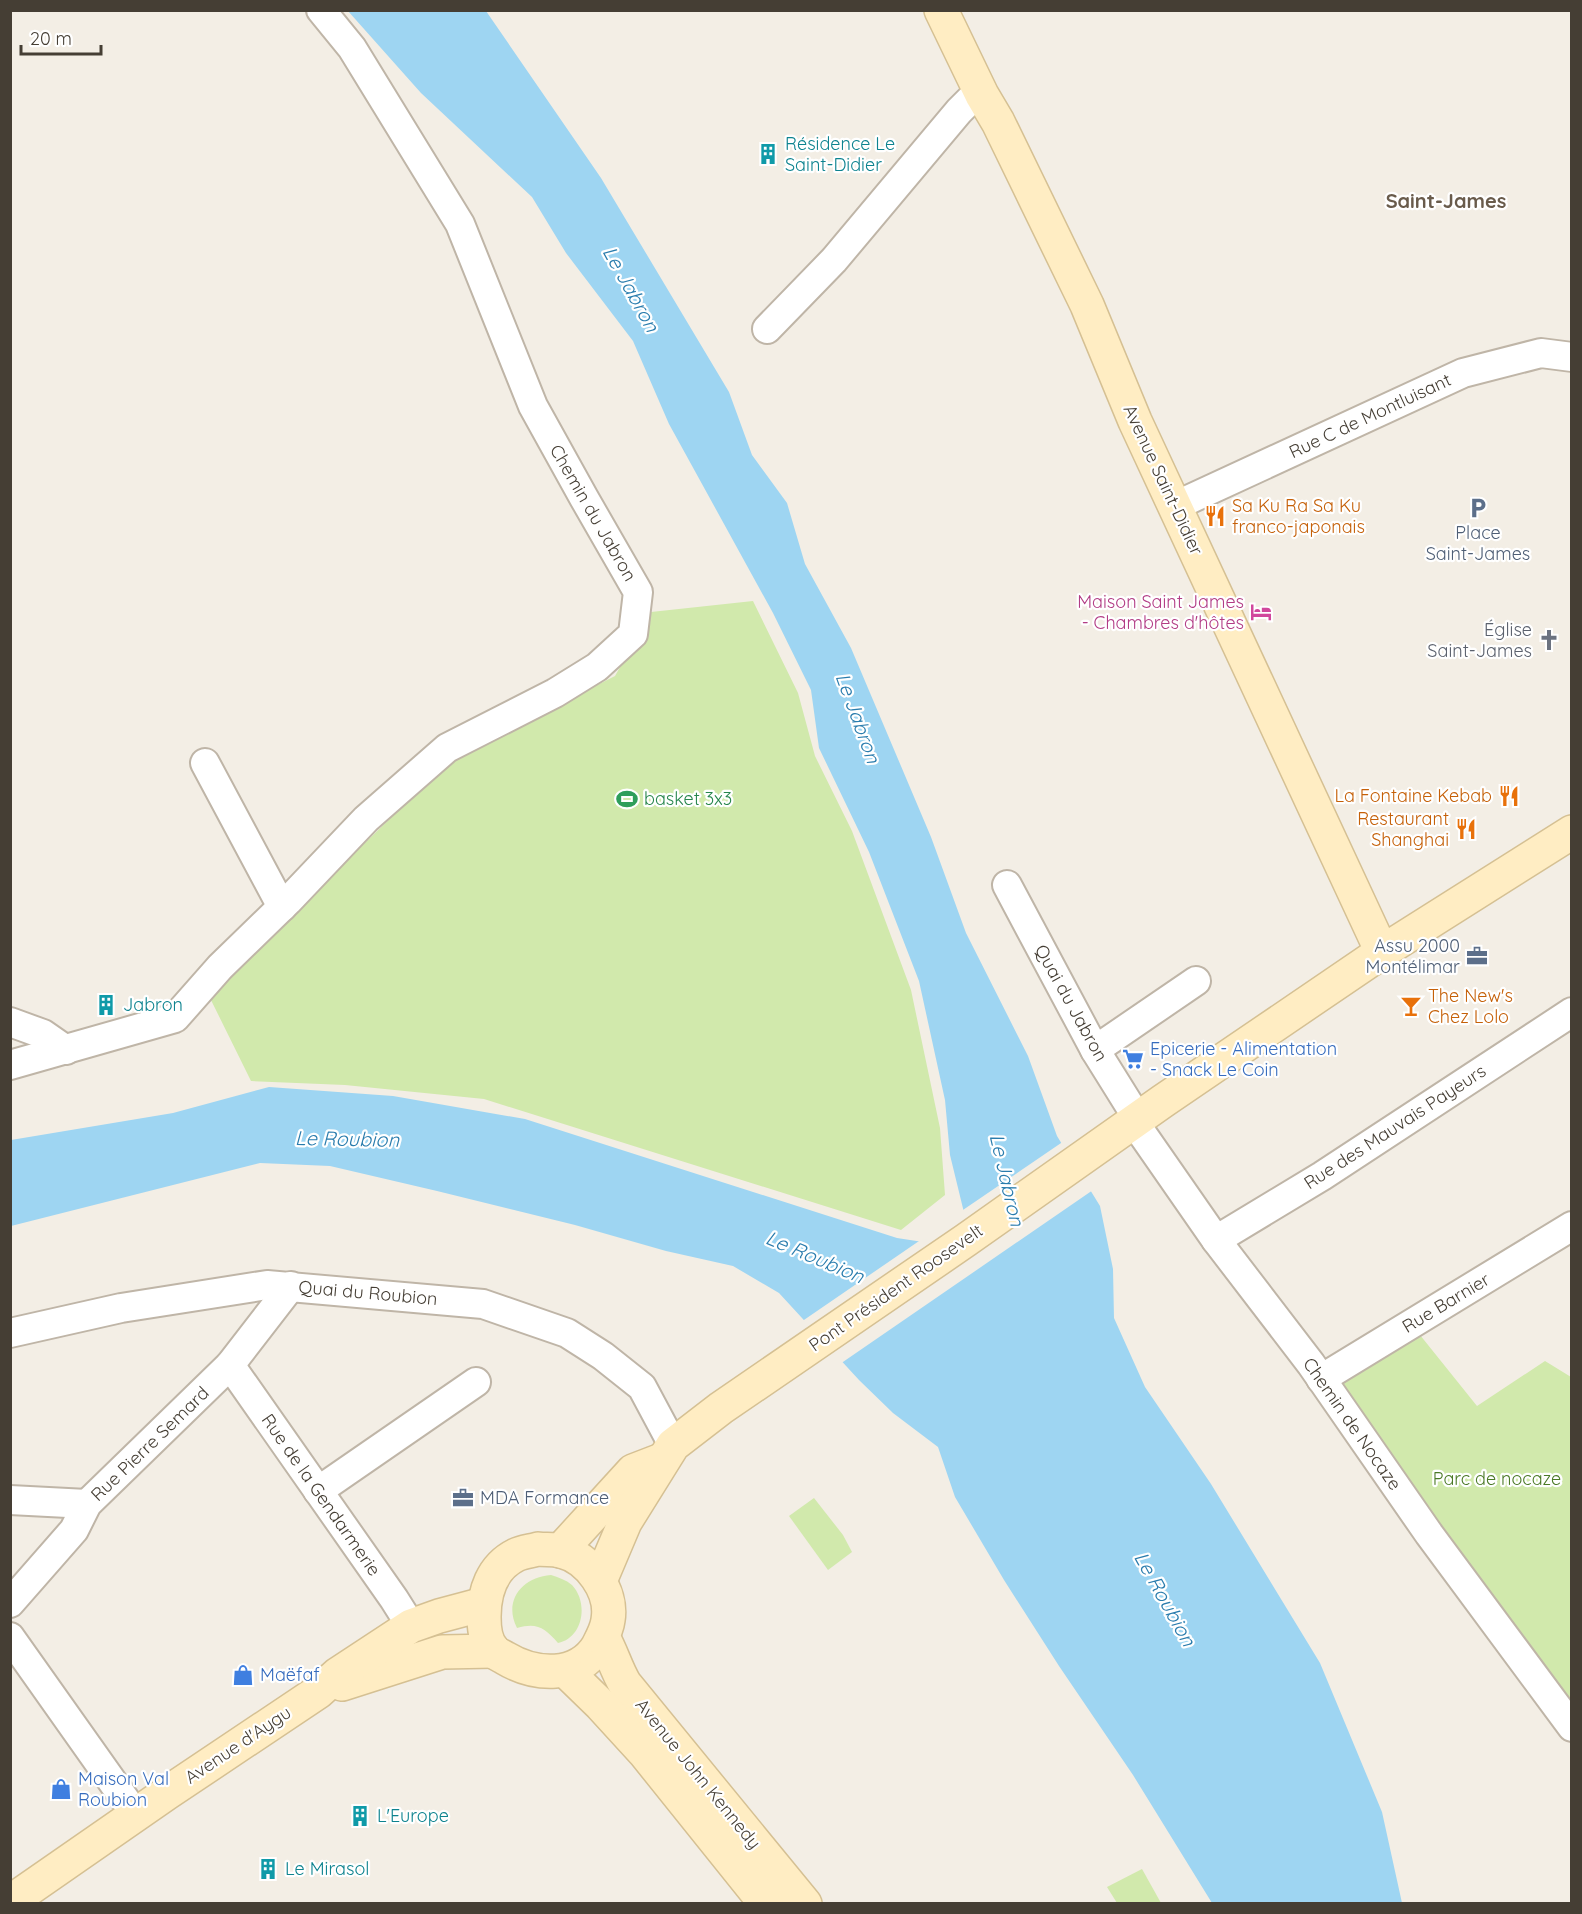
<svg xmlns="http://www.w3.org/2000/svg" width="1582" height="1914" viewBox="0 0 1582 1914" font-family="Quicksand,sans-serif">
<style>
.green{fill:#d1e9ac}
.water{fill:#9ed5f2}
.pier{fill:#f3eee5}
.lines{fill:none;stroke-linecap:round;stroke-linejoin:round}
.street-casing{stroke:#bfb5a7;stroke-width:32}
.secondary-casing{stroke:#d5c093;stroke-width:36}
.street{stroke:#fff;stroke-width:28}
.secondary{stroke:#ffedc3;stroke-width:33}
.labels{text-anchor:middle;stroke-width:4.5;stroke-linejoin:round;paint-order:stroke}
.culture-label{font-size:18px;fill:#0d838f;stroke:#fff;text-anchor:start}
.street-label{font-size:18px;fill:#453e34;stroke:#fff}
.food-label{font-size:18px;fill:#c56008;stroke:#fff;text-anchor:start}
.service-label{font-size:18px;fill:#4e5e75;stroke:#fff}
.hotel-label{font-size:18px;fill:#b23c85;stroke:#fff;text-anchor:end}
.worship-label{font-size:18px;fill:#5b616d;stroke:#fff;text-anchor:end}
.leisure-label{font-size:18px;fill:#27864d;stroke:#fff;text-anchor:start}
.shop-label{font-size:18px;fill:#366cbe;stroke:#fff;text-anchor:start}
.park-label{font-size:18px;fill:#4a7926;stroke:#fff}
.neighbourhood-label{font-size:20px;font-weight:bold;fill:#695b4b;stroke:#fff}
.water-label{font-size:20px;font-style:italic;fill:#297cad;stroke:#fff}
</style>
<rect width="100%" height="100%" fill="#f3eee5"/>
<!-- green -->
<g class="green">
<path d="M 753,601 L 798,693 L 815,756 L 852,831 L 911,990 L 940,1128 L 945,1195 L 901,1230 L 484,1099 L 345,1085 L 251,1081 L 208,994 L 454,757 L 615,676 L 651,612 Z"/>
<path d="M 1420,1335 L 1477,1406 L 1545,1361 L 1571,1377 L 1571,1703 L 1335,1387 Z"/>
<path d="M 814,1498 L 843,1535 L 852,1552 L 828,1570 L 789,1516 Z"/>
<path d="M 551,1575 C 558,1577 566,1580 572,1585 C 589,1603 583,1638 558,1643 C 545,1628 537,1622 517,1628 C 503,1601 522,1577 551,1575 Z"/>
<path d="M 1142,1869 L 1161,1903 L 1117,1903 L 1107,1887 Z"/>
</g>
<!-- water -->
<path class="water" d="M 348,11 L 486,11 L 601,178 L 729,392 L 752,455 L 787,503 L 805,564 L 851,648 L 931,837 L 966,933 L 1028,1056 L 1057,1136 L 1100,1206 L 1113,1269 L 1114,1318 L 1145,1387 L 1211,1484 L 1320,1663 L 1382,1812 L 1402,1903 L 1212,1903 L 1133,1775 L 1059,1666 L 1004,1580 L 955,1497 L 938,1447 L 893,1413 L 859,1380 L 779,1293 L 733,1266 L 666,1251 L 575,1225 L 437,1191 L 330,1166 L 260,1163 L 11,1226 L 11,1140 L 173,1113 L 269,1087 L 393,1096 L 525,1119 L 897,1238 L 949,1246 L 968,1229 L 950,1155 L 945,1100 L 919,981 L 869,852 L 819,748 L 811,690 L 773,613 L 669,424 L 633,341 L 566,253 L 532,197 L 421,93 Z"/>
<!-- pier -->
<path class="pier" d="M 1064,1141 L 1093,1190 L 840,1364 L 801,1322 L 922,1239 L 948,1243 L 964,1228 L 960,1212 Z"/>
<g class="lines">
<defs>
<g id="street">
<path d="M 767,329 L 834,260 L 959,111 L 970,100 L 982,95"/>
<path d="M 1175,506 L 1463,373 L 1541,353 L 1572,357"/>
<path d="M 205,763 L 282,907"/>
<path d="M 1007,885 L 1095,1050 L 1138,1119"/>
<path d="M 10,1022 L 43,1034 L 66,1050"/>
<path d="M 1095,1050 L 1196,981"/>
<path d="M 10,1065 L 175,1018 L 220,967 L 288,901 L 366,819 L 447,748 L 555,693 L 597,667 L 633,634 L 638,592 L 584,498 L 533,406 L 460,224 L 352,48 L 321,10"/>
<path d="M 1134,1122 L 1216,1240 L 1311,1364 L 1429,1534 L 1572,1727"/>
<path d="M 1216,1240 L 1322,1176 L 1572,1012"/>
<path d="M 10,1333 L 121,1308 L 267,1285 L 483,1304 L 567,1333 L 603,1356 L 642,1387 L 673,1445"/>
<path d="M 230,1365 L 394,1599 L 411,1626"/>
<path d="M 1321,1379 L 1572,1226"/>
<path d="M 318,1491 L 476,1382"/>
<path d="M 10,1500 L 87,1504"/>
<path d="M 10,1603 L 74,1530 L 87,1504 L 230,1365 L 291,1286"/>
<path d="M 10,1637 L 136,1815"/>
</g>
<g id="secondary">
<path d="M 941,10 L 982,95 L 998,122 L 1087,305 L 1135,421 L 1382,952"/>
<path d="M 538,1549 C 545,1550 554,1549 561,1551 C 589,1558 613,1591 608,1620 C 607,1629 602,1638 598,1646 C 578,1679 535,1676 505,1658 C 502,1656 496,1654 494,1651 C 485,1642 484,1628 484,1617 C 484,1592 492,1567 516,1555 C 522,1552 531,1551 538,1549 Z"/>
<path d="M 560,1551 L 633,1471 L 659,1461"/>
<path d="M 600,1581 L 625,1522 L 673,1445 L 721,1408 L 966,1240 L 1163,1101 L 1382,952 L 1572,832"/>
<path d="M 603,1637 C 612,1653 616,1669 625,1684 L 805,1904"/>
<path d="M 566,1671 L 601,1705 L 644,1752 L 766,1904"/>
<path d="M 342,1684 L 442,1652 L 494,1651"/>
<path d="M 10,1902 L 167,1793 L 318,1692 L 338,1674 L 411,1626 L 439,1616 L 484,1604"/>
</g>
</defs>
<!-- street casing -->
<use href="#street" class="street-casing"/>
<!-- secondary casing -->
<use href="#secondary" class="secondary-casing"/>
<!-- street -->
<use href="#street" class="street"/>
<!-- secondary -->
<use href="#secondary" class="secondary"/>
</g>
<!-- icons -->
<defs>
<symbol id="building-bare" viewBox="-9 -9 18 18"><path d="M-4-6H4V6H1V3H-1V6H-4ZM-2.5-4.3h1.7v1.8h-1.7ZM.8-4.3h1.7v1.8H.8ZM-2.5-1h1.7V.8h-1.7ZM.8-1h1.7V.8H.8Z" fill="#0f9aa8" stroke="#fff" stroke-width="2.5" paint-order="stroke"/></symbol>
<symbol id="parking-bare" viewBox="-9 -9 18 18"><path d="M-3.5-5.5H1a3.5 3.5 0 0 1 0 7H-1V5.5H-3.5ZM-1-3.4V-.6H.8a1.4 1.4 0 0 0 0-2.8Z" fill="#5c6f8a" stroke="#fff" stroke-width="2.5" paint-order="stroke"/></symbol>
<symbol id="restaurant-bare" viewBox="-9 -9 18 18"><path d="M-5-6h1v4h1v-4h1v4h1v-4h1v5L-1.5 .5V6h-2V.5L-5-1ZM5-6V6H3V1.5H1.5Q1.5-4 5-6Z" fill="#e8710a" stroke="#fff" stroke-width="2.5" paint-order="stroke"/></symbol>
<symbol id="hotel-bare" viewBox="-9 -9 18 18"><path d="M-6-4.5h1.5V1H6V5H4.5V3h-9V5H-6ZM-4 0a1.8 1.8 0 1 1 3.6 0ZM.5 0V-2.5h3Q6-2.5 6 0Z" fill="#d1479c" stroke="#fff" stroke-width="2.5" paint-order="stroke"/></symbol>
<symbol id="church-bare" viewBox="-9 -9 18 18"><path d="M-1.2-6h2.4v3.5h3.3v2.4h-3.3V6h-2.4V-.1h-3.3v-2.4h3.3Z" fill="#6b7280" stroke="#fff" stroke-width="2.5" paint-order="stroke"/></symbol>
<symbol id="stadium-bare" viewBox="-9 -9 18 18"><path d="M0-5a6.5 5 0 1 0 0 10a6.5 5 0 1 0 0-10ZM-3.5-1.8h7v3.6h-7Z" fill="#2e9e5b" stroke="#fff" stroke-width="2.5" paint-order="stroke"/></symbol>
<symbol id="office-bare" viewBox="-9 -9 18 18"><path d="M-6-3h4V-5.5h4V-3h4V5H-6ZM-1-4.5V-3h2v-1.5ZM-6 0V1H6V0Z" fill="#5c6f8a" stroke="#fff" stroke-width="2.5" paint-order="stroke"/></symbol>
<symbol id="bar-bare" viewBox="-9 -9 18 18"><path d="M-6-5H6L.8 .8V4.5H3.5V6h-7V4.5H-.8V.8Z" fill="#e8710a" stroke="#fff" stroke-width="2.5" paint-order="stroke"/></symbol>
<symbol id="supermarket-bare" viewBox="-9 -9 18 18"><path d="M-6-5.5h2.5l.6 2H6L4.5 2H-2.5L-4.4-4H-6ZM-1.5 3.2a1.3 1.3 0 1 0 .1 0ZM3 3.2a1.3 1.3 0 1 0 .1 0Z" fill="#3f7fe0" stroke="#fff" stroke-width="2.5" paint-order="stroke"/></symbol>
<symbol id="shop-bare" viewBox="-9 -9 18 18"><path d="M-5-2.5h2.3a2.7 3.5 0 0 1 5.4 0H5L5.5 6h-11ZM-1.5-2.5h3a1.5 2.3 0 0 0-3 0Z" fill="#3f7fe0" stroke="#fff" stroke-width="2.5" paint-order="stroke"/></symbol>
</defs>
<g fill-rule="evenodd">
<use href="#building-bare" x="753" y="139" width="30" height="30"/>
<use href="#parking-bare" x="1463" y="493" width="30" height="30"/>
<use href="#restaurant-bare" x="1200" y="501" width="30" height="30"/>
<use href="#hotel-bare" x="1246" y="597" width="30" height="30"/>
<use href="#church-bare" x="1534" y="625" width="30" height="30"/>
<use href="#restaurant-bare" x="1494" y="781" width="30" height="30"/>
<use href="#stadium-bare" x="612" y="784" width="30" height="30"/>
<use href="#restaurant-bare" x="1451" y="814" width="30" height="30"/>
<use href="#office-bare" x="1462" y="941" width="30" height="30"/>
<use href="#building-bare" x="91" y="990" width="30" height="30"/>
<use href="#bar-bare" x="1396" y="991" width="30" height="30"/>
<use href="#supermarket-bare" x="1118" y="1044" width="30" height="30"/>
<use href="#office-bare" x="448" y="1483" width="30" height="30"/>
<use href="#shop-bare" x="228" y="1660" width="30" height="30"/>
<use href="#shop-bare" x="46" y="1774" width="30" height="30"/>
<use href="#building-bare" x="345" y="1801" width="30" height="30"/>
<use href="#building-bare" x="253" y="1854" width="30" height="30"/>
</g>
<g class="labels">
<!-- culture labels -->
<g class="culture-label">
<text x="785" y="150">Résidence Le<tspan x="785" dy="21">Saint-Didier</tspan></text>
<text x="123" y="1011">Jabron</text>
<text x="377" y="1822">L'Europe</text>
<text x="285" y="1875">Le Mirasol</text>
</g>
<!-- street labels -->
<g class="street-label">
<text transform="translate(1370 416) rotate(-25)" y="6">Rue C de Montluisant</text>
<text transform="translate(1163 480) rotate(65)" y="6">Avenue Saint-Didier</text>
<text transform="translate(593 513) rotate(60)" y="6">Chemin du Jabron</text>
<text transform="translate(1071 1003) rotate(61)" y="6">Quai du Jabron</text>
<text transform="translate(1395 1127) rotate(-33)" y="6">Rue des Mauvais Payeurs</text>
<text transform="translate(896 1288) rotate(-35)" y="6">Pont Président Roosevelt</text>
<text transform="translate(368 1293) rotate(5)" y="6">Quai du Roubion</text>
<text transform="translate(1446 1303) rotate(-31)" y="6">Rue Barnier</text>
<text transform="translate(1352 1424) rotate(55)" y="6">Chemin de Nocaze</text>
<text transform="translate(150 1444) rotate(-44)" y="6">Rue Pierre Semard</text>
<text transform="translate(321 1495) rotate(55)" y="6">Rue de la Gendarmerie</text>
<text transform="translate(238 1745) rotate(-34)" y="6">Avenue d'Aygu</text>
<text transform="translate(698 1774) rotate(51)" y="6">Avenue John Kennedy</text>
</g>
<!-- food labels -->
<g class="food-label">
<text x="1232" y="512">Sa Ku Ra Sa Ku<tspan x="1232" dy="21">franco-japonais</tspan></text>
<text x="1492" y="802" text-anchor="end">La Fontaine Kebab</text>
<text x="1449" y="825" text-anchor="end">Restaurant<tspan x="1449" dy="21">Shanghai</tspan></text>
<text x="1428" y="1002">The New's<tspan x="1428" dy="21">Chez Lolo</tspan></text>
</g>
<!-- service labels -->
<g class="service-label">
<text x="1478" y="539">Place<tspan x="1478" dy="21">Saint-James</tspan></text>
<text x="1460" y="952" text-anchor="end">Assu 2000<tspan x="1460" dy="21">Montélimar</tspan></text>
<text x="480" y="1504" text-anchor="start">MDA Formance</text>
</g>
<!-- hotel labels -->
<g class="hotel-label">
<text x="1244" y="608">Maison Saint James<tspan x="1244" dy="21">- Chambres d'hôtes</tspan></text>
</g>
<!-- worship labels -->
<g class="worship-label">
<text x="1532" y="636">Église<tspan x="1532" dy="21">Saint-James</tspan></text>
</g>
<!-- leisure labels -->
<g class="leisure-label">
<text x="644" y="805">basket 3x3</text>
</g>
<!-- shop labels -->
<g class="shop-label">
<text x="1150" y="1055">Epicerie - Alimentation<tspan x="1150" dy="21">- Snack Le Coin</tspan></text>
<text x="260" y="1681">Maëfaf</text>
<text x="78" y="1785">Maison Val<tspan x="78" dy="21">Roubion</tspan></text>
</g>
<!-- park labels -->
<g class="park-label">
<text x="1497" y="1485">Parc de nocaze</text>
</g>
<!-- neighbourhood labels -->
<g class="neighbourhood-label">
<text x="1446" y="208">Saint-James</text>
</g>
<!-- water labels -->
<g class="water-label">
<text transform="translate(631 289) rotate(61)" y="7">Le Jabron</text>
<text transform="translate(858 718) rotate(70)" y="7">Le Jabron</text>
<text transform="translate(347 1139) rotate(1)" y="7">Le Roubion</text>
<text transform="translate(1007 1180) rotate(77)" y="7">Le Jabron</text>
<text transform="translate(815 1257) rotate(23)" y="7">Le Roubion</text>
<text transform="translate(1165 1599) rotate(61)" y="7">Le Roubion</text>
</g>
</g>
<!-- border -->
<rect width="1582" height="1914" fill="none" stroke="#453e34" stroke-width="24"/>
<!-- scale -->
<path d="M21 45v9h80v-9" fill="none" stroke="#453e34" stroke-width="3"/>
<text x="30" y="45" font-size="18" fill="#453e34" stroke="#ffffff" stroke-width="4.5" paint-order="stroke">20 m</text>
</svg>
